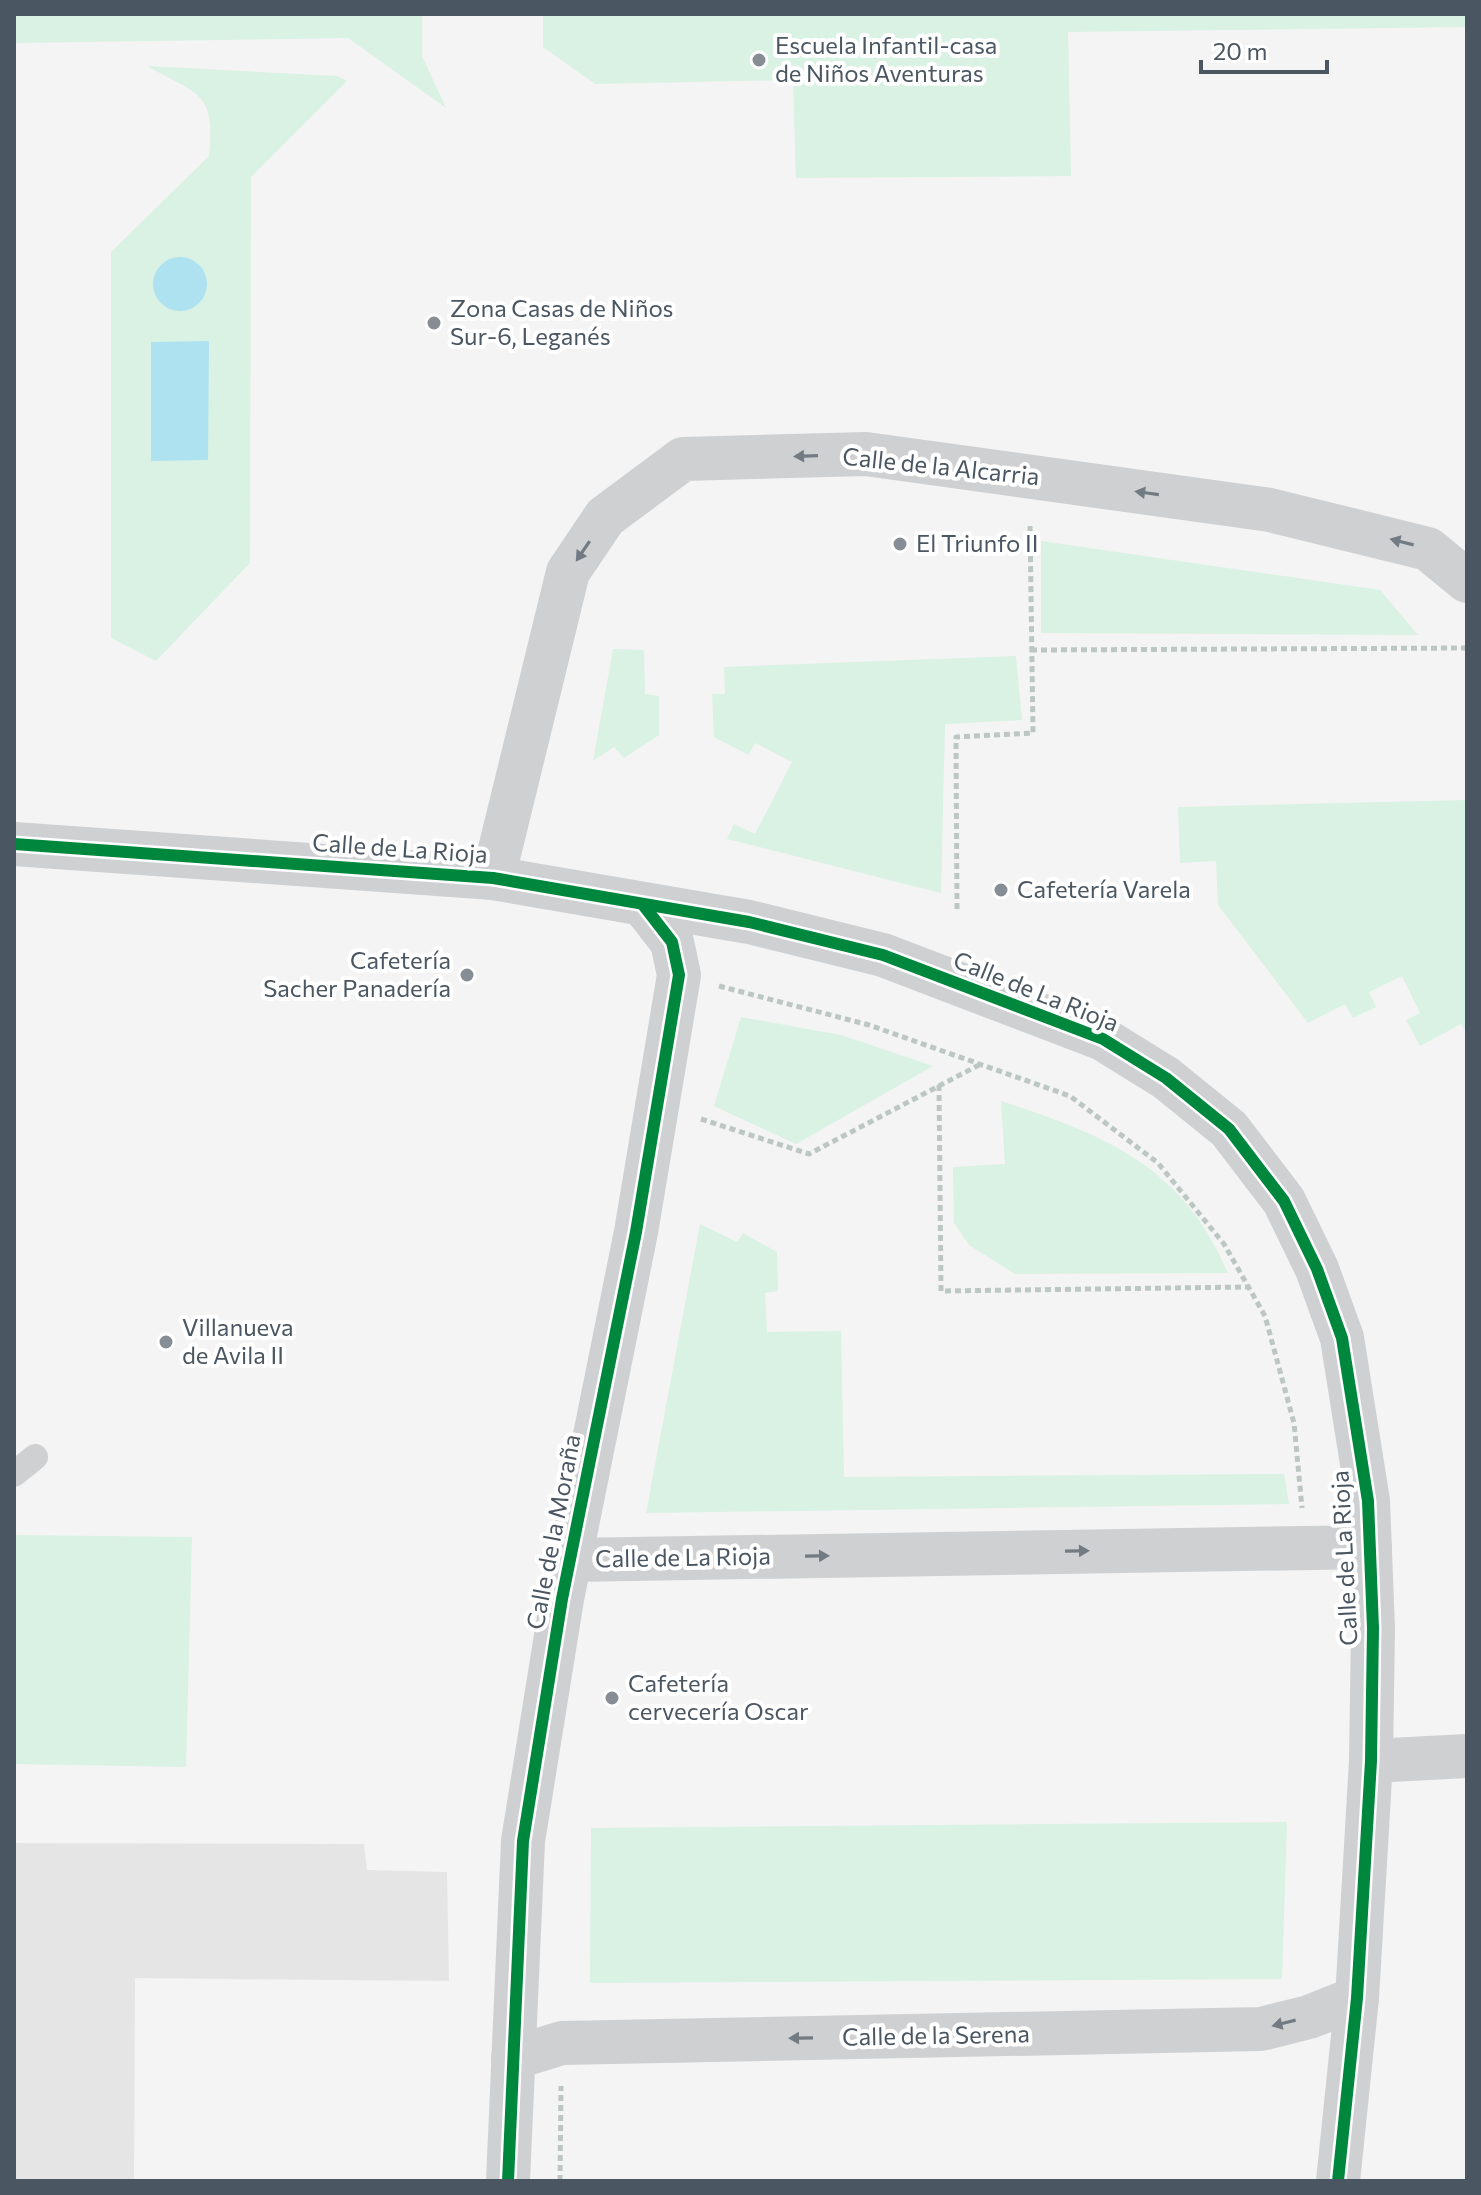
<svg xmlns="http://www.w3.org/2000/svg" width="1481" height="2195" viewBox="0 0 1481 2195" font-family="Commissioner,sans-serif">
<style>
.education{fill:#e6e5e6}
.green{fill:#d9f2e3;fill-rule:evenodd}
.water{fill:#aee2f0}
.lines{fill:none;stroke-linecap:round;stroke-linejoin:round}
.path{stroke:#bcc7c4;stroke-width:5;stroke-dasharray:6 4;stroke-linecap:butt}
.service{stroke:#ced0d2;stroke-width:26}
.minor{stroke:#ced0d2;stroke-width:44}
.cycleway-casing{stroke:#fff;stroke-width:17}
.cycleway{stroke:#00873e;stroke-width:12}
.oneway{fill:#727b83}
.poi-dot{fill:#868d94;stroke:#fff;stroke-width:3}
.labels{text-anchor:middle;stroke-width:8;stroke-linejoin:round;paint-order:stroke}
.poi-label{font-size:24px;fill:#4a5661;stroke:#fff;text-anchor:start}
.street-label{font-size:24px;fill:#4a5661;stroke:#fff}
</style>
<rect width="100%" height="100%" fill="#f4f4f4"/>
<!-- education -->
<path class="education" d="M 14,1843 L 364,1844 L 367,1870 L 447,1872 L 449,1981 L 135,1978 L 134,2181 L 14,2181 Z"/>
<!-- green -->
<g class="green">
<path d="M 14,14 L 422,14 L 422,56 L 446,108 L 348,38 L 14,43 Z"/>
<path d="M 543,14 L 1467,14 L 1467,27 L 1068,32 L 1071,176 L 796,178 L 793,80 L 595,84 L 543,47 Z"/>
<path d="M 147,66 L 337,76 L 347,81 L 251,177 L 250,563 L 156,661 L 111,638 L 111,252 L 209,156 C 216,91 198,95 147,66 ZM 173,258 L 207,279 L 203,297 L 164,305 C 151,293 156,283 159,267 Z"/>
<path d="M 1041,541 L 1380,590 L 1418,635 L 1041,633 Z"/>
<path d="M 613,649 L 644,650 L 645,694 L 659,696 L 659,735 L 624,758 L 614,747 L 593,761 Z"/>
<path d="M 1016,656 L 1022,720 L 945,724 L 941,893 L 727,839 L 734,824 L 755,834 L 792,762 L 755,743 L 749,755 L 714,737 L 712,694 L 725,694 L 724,667 Z"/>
<path d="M 1467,800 L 1467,1033 L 1461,1024 L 1420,1046 L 1406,1020 L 1420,1013 L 1402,976 L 1369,992 L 1376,1007 L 1353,1018 L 1345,1004 L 1308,1023 L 1218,905 L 1216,861 L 1180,863 L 1178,807 Z"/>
<path d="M 741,1017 L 841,1035 L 933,1066 L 796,1144 L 714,1106 Z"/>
<path d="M 1001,1101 C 1105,1135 1182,1165 1228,1273 L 1015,1274 L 969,1245 L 954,1223 L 953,1167 L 1005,1164 Z"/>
<path d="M 700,1224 L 737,1242 L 743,1233 L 777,1252 L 778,1291 L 765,1293 L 767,1332 L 841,1331 L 844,1477 L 1284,1474 L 1289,1504 L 646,1513 Z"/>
<path d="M 14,1535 L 192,1537 L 186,1767 L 14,1764 Z"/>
<path d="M 1287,1822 L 1282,1979 L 590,1983 L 591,1828 Z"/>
</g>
<!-- water -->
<g class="water">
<circle cx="180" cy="284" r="27"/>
<path d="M 209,341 L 208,460 L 151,461 L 151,342 Z"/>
</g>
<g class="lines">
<!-- path -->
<g class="path">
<path d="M 1031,650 L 1467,648"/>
<path d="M 957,909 L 956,737 L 1033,733 L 1030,523"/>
<path d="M 719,986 L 869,1025 L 1070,1096 L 1158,1163 L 1224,1244 L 1265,1316 L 1294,1423 L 1302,1508"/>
<path d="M 939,1085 L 941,1291 L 1248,1287"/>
<path d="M 701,1119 L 809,1154 L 979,1065"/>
<path d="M 560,2181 L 561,2086"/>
</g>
<!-- service -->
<path class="service" d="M 14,1474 L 35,1457"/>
<!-- minor -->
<g class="minor">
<path d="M 14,844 L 493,878 L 749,922 L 883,955 L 1103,1039 L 1166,1078 L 1229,1129 L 1284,1201 L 1317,1269 L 1342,1338 L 1368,1501 L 1373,1628 L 1371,1761 L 1357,1998 L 1338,2181"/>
<path d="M 493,878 L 568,572 L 605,517 L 683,459 L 866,454 L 1270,510 L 1428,549 L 1467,581"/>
<path d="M 571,1560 L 1370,1547"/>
<path d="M 1371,1761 L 1467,1756"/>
<path d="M 513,2058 L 562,2043 L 1261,2029 L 1309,2017 L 1357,1998"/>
<path d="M 508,2181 L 523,1841 L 562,1599 L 636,1232 L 679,975 L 672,942 L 644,906"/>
</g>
<defs>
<g id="cycleway">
<path d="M 14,844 L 493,878 L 749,922 L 883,955 L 1103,1039 L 1166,1078 L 1229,1129 L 1284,1201 L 1317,1269 L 1342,1338 L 1368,1501 L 1373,1628 L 1371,1761 L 1357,1998 L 1338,2181"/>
<path d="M 508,2181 L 523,1841 L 562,1599 L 636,1232 L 679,975 L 672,942 L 644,906"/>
</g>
</defs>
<!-- cycleway casing -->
<use href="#cycleway" class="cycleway-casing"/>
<!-- cycleway -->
<use href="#cycleway" class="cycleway"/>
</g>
<!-- one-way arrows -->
<defs><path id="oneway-solid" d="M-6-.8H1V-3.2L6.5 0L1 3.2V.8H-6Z" transform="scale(2)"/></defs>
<g class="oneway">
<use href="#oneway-solid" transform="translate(806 456) rotate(178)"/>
<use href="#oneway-solid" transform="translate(1147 493) rotate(-172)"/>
<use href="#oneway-solid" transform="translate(1402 542) rotate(-166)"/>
<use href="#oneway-solid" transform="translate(583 551) rotate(124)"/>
<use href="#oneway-solid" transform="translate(1077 1551) rotate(-1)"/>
<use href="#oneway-solid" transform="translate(817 1556) rotate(-1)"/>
<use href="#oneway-solid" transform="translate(1284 2023) rotate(166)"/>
<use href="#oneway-solid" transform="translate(801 2038) rotate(179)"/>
</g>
<!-- markers -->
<g class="poi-dot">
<circle cx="759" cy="60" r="8"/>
<circle cx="434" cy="323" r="8"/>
<circle cx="900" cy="544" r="8"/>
<circle cx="1001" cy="890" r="8"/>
<circle cx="467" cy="975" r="8"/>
<circle cx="166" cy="1342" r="8"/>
<circle cx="612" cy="1698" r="8"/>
</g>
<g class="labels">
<!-- poi labels -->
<g class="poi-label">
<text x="775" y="54">Escuela Infantil-casa<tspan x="775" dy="28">de Niños Aventuras</tspan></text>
<text x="450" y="317">Zona Casas de Niños<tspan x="450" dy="28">Sur-6, Leganés</tspan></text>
<text x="916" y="552">El Triunfo II</text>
<text x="1017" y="898">Cafetería Varela</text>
<text x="451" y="969" text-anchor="end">Cafetería<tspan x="451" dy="28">Sacher Panadería</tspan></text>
<text x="182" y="1336">Villanueva<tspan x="182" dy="28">de Avila II</tspan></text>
<text x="628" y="1692">Cafetería<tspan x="628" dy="28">cervecería Oscar</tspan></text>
</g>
<!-- street labels -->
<g class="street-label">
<text transform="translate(941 467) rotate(6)" y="8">Calle de la Alcarria</text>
<text transform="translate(400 849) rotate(4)" y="8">Calle de La Rioja</text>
<text transform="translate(1036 992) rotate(22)" y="8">Calle de La Rioja</text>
<text transform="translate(554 1532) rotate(-79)" y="8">Calle de la Moraña</text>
<text transform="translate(683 1558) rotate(-1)" y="8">Calle de La Rioja</text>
<text transform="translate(1345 1558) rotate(-93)" y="8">Calle de La Rioja</text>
<text transform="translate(936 2036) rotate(-1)" y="8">Calle de la Serena</text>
</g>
</g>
<!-- border -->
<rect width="1481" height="2195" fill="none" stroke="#4a5661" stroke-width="32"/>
<!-- scale -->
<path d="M1201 60v12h126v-12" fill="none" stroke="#4a5661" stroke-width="4"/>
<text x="1213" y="60" font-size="24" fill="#4a5661" stroke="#ffffff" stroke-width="6" paint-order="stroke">20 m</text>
</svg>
